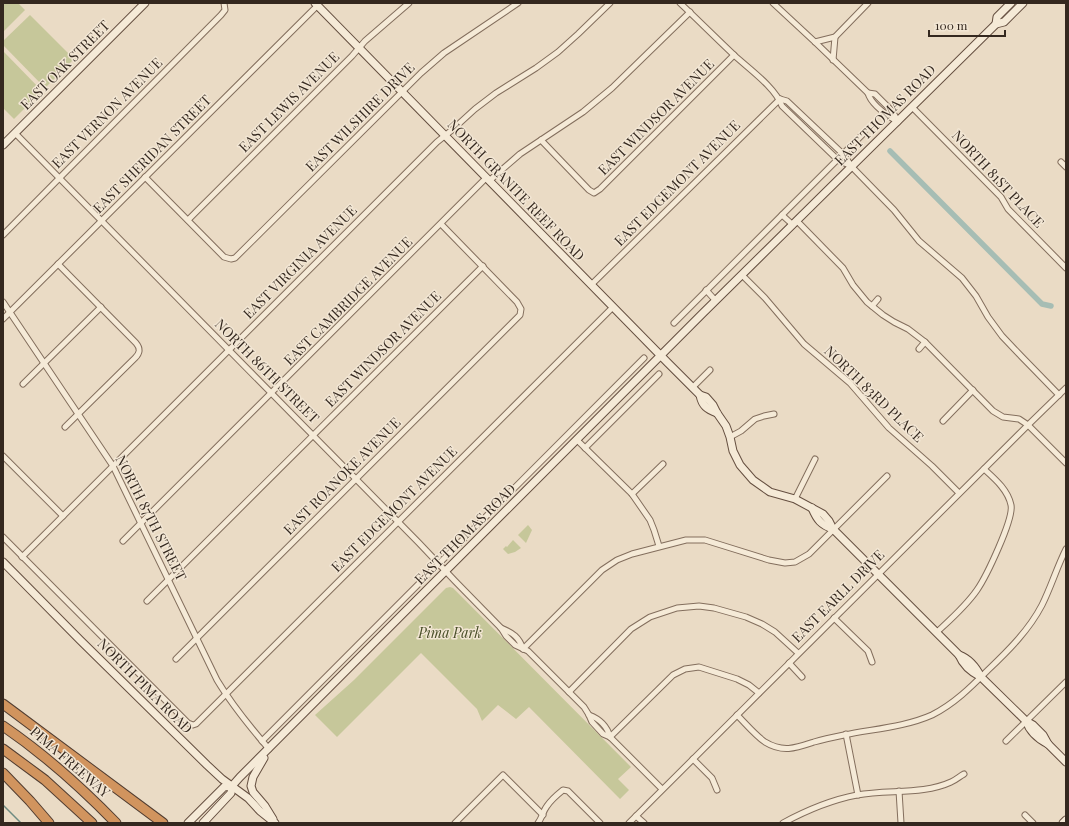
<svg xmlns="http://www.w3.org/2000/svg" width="1069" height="826" viewBox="0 0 1069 826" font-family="'Playfair Display',serif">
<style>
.green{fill:#c6c79a}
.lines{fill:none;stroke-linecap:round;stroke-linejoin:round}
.stream{stroke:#6e8b81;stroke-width:1.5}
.canal{stroke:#a6bdb4;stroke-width:5.5}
.street-casing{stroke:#836e5d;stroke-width:7}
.secondary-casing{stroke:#654f40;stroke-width:9}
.highway-casing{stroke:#513d31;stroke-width:11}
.street{stroke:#f5ead7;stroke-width:5}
.secondary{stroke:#f5ead7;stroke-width:7}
.highway{stroke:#d1945e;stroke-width:9}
.labels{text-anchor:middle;stroke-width:3;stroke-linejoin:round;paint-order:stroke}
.street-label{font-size:14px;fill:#34281f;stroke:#f2e6d4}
.park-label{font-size:14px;font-style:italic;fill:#494f28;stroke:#f2e6d4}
</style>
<rect width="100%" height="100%" fill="#eadbc5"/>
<!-- green -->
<g class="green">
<path d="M 3,3 L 18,3 L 25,10 L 3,32 Z"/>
<path d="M 30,15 L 74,59 L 45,88 L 3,45 L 3,41 Z"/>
<path d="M 3,51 L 42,91 L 14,119 L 3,108 Z"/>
<path d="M 528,525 L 532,530 L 526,543 L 518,535 Z"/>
<path d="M 513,540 L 521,548 L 515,552 L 508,554 L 503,549 L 506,546 L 507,547 Z"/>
<path d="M 450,587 L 453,588 L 631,767 L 618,779 L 629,790 L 620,799 L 529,707 L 516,719 L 498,705 L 482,721 L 477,709 L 421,653 L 337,737 L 315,715 L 354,680 L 446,588 Z"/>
</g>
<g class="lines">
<!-- stream -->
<path class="stream" d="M 3,805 L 21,823"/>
<!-- canal -->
<path class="canal" d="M 890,151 L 1042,304 L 1051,306"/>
<defs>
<g id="street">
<path d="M 680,3 C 698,20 716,38 734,55 C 749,69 775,87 782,106 L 838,160 L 851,166"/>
<path d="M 773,3 L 815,42 L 868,93 C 871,105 888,116 898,122"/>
<path d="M 815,42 L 835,37 L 868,3"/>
<path d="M 833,60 L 835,37"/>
<path d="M 868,93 L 875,94 L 892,111 L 898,121"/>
<path d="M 780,99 L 787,101 L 843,154 L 852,167 L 894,210 L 919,241 L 962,278 L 976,296 L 988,317 L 1002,336 L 1021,356 L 1059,395"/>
<path d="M 912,107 L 1001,197 L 1008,209 L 1066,268"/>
<path d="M 15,133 L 419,543 L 455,581 L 501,628 L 506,636 L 515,645 L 528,651 L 584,707 L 589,715 L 592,722 L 603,734 L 610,737 L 662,789"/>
<path d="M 541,140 L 589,190 L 594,193 L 600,189 L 734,55"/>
<path d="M 1061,162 L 1066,167"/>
<path d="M 145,177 L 224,257 L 231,259 L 235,258 L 421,73 L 444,53 L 518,3"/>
<path d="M 489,181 L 520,154 L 583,112 L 612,88 L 690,12"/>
<path d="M 782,215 L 793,225"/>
<path d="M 188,220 L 352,56 L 365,41 L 409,3"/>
<path d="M 797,221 L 843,268 L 853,285 L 867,302 L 883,315 L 894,322 L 908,329 L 925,342 L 993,411 L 1003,417 L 1019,419 L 1028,425 L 1066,463"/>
<path d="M 3,235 L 221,15 L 225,10 L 224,3"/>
<path d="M 58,264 L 136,343 C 141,349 140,353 135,358 L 65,427"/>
<path d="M 742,275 L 765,298 L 804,344 L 850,383 L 889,428 L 932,466 L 959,493"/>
<path d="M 591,285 L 780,99"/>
<path d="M 706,290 L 716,301"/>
<path d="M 3,302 L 113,466 L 217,680 C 232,705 250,727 269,749"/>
<path d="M 872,306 L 878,299"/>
<path d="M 3,319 L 317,6"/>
<path d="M 674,323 L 864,133"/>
<path d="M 919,349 L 925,342"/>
<path d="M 23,384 L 101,307"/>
<path d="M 692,388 L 710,370"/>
<path d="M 943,421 L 973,390"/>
<path d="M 730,437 L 741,431 L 755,419 L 764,416 L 774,414"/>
<path d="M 577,440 L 632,494 L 650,520 L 654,530 L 659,546"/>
<path d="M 585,448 L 659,374"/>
<path d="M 3,456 L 63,516"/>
<path d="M 632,494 L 663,464"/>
<path d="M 795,499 L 815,459"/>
<path d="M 3,537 L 188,723 L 193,725 L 196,724 L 613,307"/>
<path d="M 123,541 L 486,178"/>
<path d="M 22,557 L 437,142 L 452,130 L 475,109 L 496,93 L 536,68 L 558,52 L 578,34 L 610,3"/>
<path d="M 147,601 L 483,266"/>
<path d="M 834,618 L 868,651 L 872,662"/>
<path d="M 501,628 C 513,633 519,637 523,649"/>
<path d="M 937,632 C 951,619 966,606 977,590 C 986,577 1014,519 1011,505 C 1008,490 995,479 984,469"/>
<path d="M 523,649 L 602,570 L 617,560 L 632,554 L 686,540 L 705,540 L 769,560 L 785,563 L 795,562 L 809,554 L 887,476"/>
<path d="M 176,659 L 520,315 L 521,309 L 517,302 L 441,224"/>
<path d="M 789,663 L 802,677"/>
<path d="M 569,692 L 631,629 L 650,617 L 677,608 L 699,606 L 714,608 L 746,617 L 762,624 L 775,632 L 798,653"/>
<path d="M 589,715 C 600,719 607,726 610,737"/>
<path d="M 737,715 C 746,724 755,735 765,742 C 783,753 796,748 814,742 C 824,739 834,737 844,735 C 873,729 905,727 932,715 C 954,704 971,687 988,670 C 1009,650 1029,630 1042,605 C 1051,587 1057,567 1066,549"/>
<path d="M 846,734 L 858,795"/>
<path d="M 610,737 L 673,675 L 685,669 L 699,667 L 737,679 L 749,685 L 759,693"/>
<path d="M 262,741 L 644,358"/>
<path d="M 1006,741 L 1066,682"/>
<path d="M 693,759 L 712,778 L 717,790"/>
<path d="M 899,791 L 901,823"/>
<path d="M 1025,815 L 1033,823"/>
<path d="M 636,816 L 644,823"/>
<path d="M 455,823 L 503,775 L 543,815"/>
<path d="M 538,823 C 542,818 543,811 547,806 C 551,800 558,794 563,790 L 568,791 L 600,823"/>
<path d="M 629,823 L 1028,425 L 1066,388"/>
<path d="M 783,823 C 807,810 831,800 857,795 C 888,789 923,795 951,782 C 956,780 960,776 964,774"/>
</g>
<g id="secondary">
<path d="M 315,3 L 668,363 L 700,395 L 706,397 L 713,405 L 717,413 L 726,426 L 730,437 L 733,451 L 740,465 L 753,480 L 770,492 L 795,499 L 823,514 L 829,521 L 833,529 L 959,655 C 963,665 971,672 981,677"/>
<path d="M 996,24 L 997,17 L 1011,3"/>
<path d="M 3,145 L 145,3"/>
<path d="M 700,395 C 702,406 707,409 717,413"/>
<path d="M 812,508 C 817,520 821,525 833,529"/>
<path d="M 3,562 L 80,640 L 207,765 L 222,779 L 248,798 L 260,811 L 275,823"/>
<path d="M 959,655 C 970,659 976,667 981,677 L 1026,721 L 1033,725 L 1043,735 L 1048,744 L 1066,762"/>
<path d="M 1026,721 C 1030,732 1038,739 1048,744"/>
<path d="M 264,758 L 253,777 L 251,786 L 253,792 L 265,806 L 273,819"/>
<path d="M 188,823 L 224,787 L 232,786"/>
<path d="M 203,823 L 231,793 L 232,786 L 240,777 L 703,313 L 996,24 L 1004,22 L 1023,3"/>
<path d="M 1063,823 L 1066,820"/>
</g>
<g id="highway">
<path d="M 3,704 L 163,823"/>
<path d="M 3,726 C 44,754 81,787 116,823"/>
<path d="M 3,749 L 45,780 L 92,823"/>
<path d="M 3,773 L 30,801 L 49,823"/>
</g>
</defs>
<!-- street casing -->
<use href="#street" class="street-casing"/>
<!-- secondary casing -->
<use href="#secondary" class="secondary-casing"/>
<!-- highway casing -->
<use href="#highway" class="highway-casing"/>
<!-- street -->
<use href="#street" class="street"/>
<!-- secondary -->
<use href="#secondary" class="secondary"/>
<!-- highway -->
<use href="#highway" class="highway"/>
</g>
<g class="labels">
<!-- street labels -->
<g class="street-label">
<text transform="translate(65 65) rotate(-45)" y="5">EAST OAK STREET</text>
<text transform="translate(289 102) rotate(-45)" y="5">EAST LEWIS AVENUE</text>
<text transform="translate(107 113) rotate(-45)" y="5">EAST VERNON AVENUE</text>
<text transform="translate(885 115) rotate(-45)" y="5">EAST THOMAS ROAD</text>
<text transform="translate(360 117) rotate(-45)" y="5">EAST WILSHIRE DRIVE</text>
<text transform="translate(656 117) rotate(-45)" y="5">EAST WINDSOR AVENUE</text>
<text transform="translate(152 154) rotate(-45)" y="5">EAST SHERIDAN STREET</text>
<text transform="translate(998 179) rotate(47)" y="5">NORTH 81ST PLACE</text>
<text transform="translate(677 183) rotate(-45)" y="5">EAST EDGEMONT AVENUE</text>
<text transform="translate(516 190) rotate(46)" y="5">NORTH GRANITE REEF ROAD</text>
<text transform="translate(300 262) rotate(-45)" y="5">EAST VIRGINIA AVENUE</text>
<text transform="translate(348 301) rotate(-45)" y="5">EAST CAMBRIDGE AVENUE</text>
<text transform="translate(383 349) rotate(-45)" y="5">EAST WINDSOR AVENUE</text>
<text transform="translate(267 371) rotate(45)" y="5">NORTH 86TH STREET</text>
<text transform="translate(874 394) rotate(44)" y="5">NORTH 83RD PLACE</text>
<text transform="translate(342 476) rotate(-45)" y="5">EAST ROANOKE AVENUE</text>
<text transform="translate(394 509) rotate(-45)" y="5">EAST EDGEMONT AVENUE</text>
<text transform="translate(151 518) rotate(63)" y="5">NORTH 87TH STREET</text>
<text transform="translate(465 534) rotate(-45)" y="5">EAST THOMAS ROAD</text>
<text transform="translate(838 596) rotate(-45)" y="5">EAST EARLL DRIVE</text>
<text transform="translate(145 686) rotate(45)" y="5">NORTH PIMA ROAD</text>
<text transform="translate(70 762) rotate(41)" y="5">PIMA FREEWAY</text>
</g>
<!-- park labels -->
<g class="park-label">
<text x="450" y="638">Pima Park</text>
</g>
</g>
<!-- border -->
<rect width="1069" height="826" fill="none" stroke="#34281f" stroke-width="8"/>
<!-- scale -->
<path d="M929 30v6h76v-6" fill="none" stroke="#34281f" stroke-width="2"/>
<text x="935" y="30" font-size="12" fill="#34281f" stroke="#f2e6d4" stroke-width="3" paint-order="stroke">100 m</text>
</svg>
